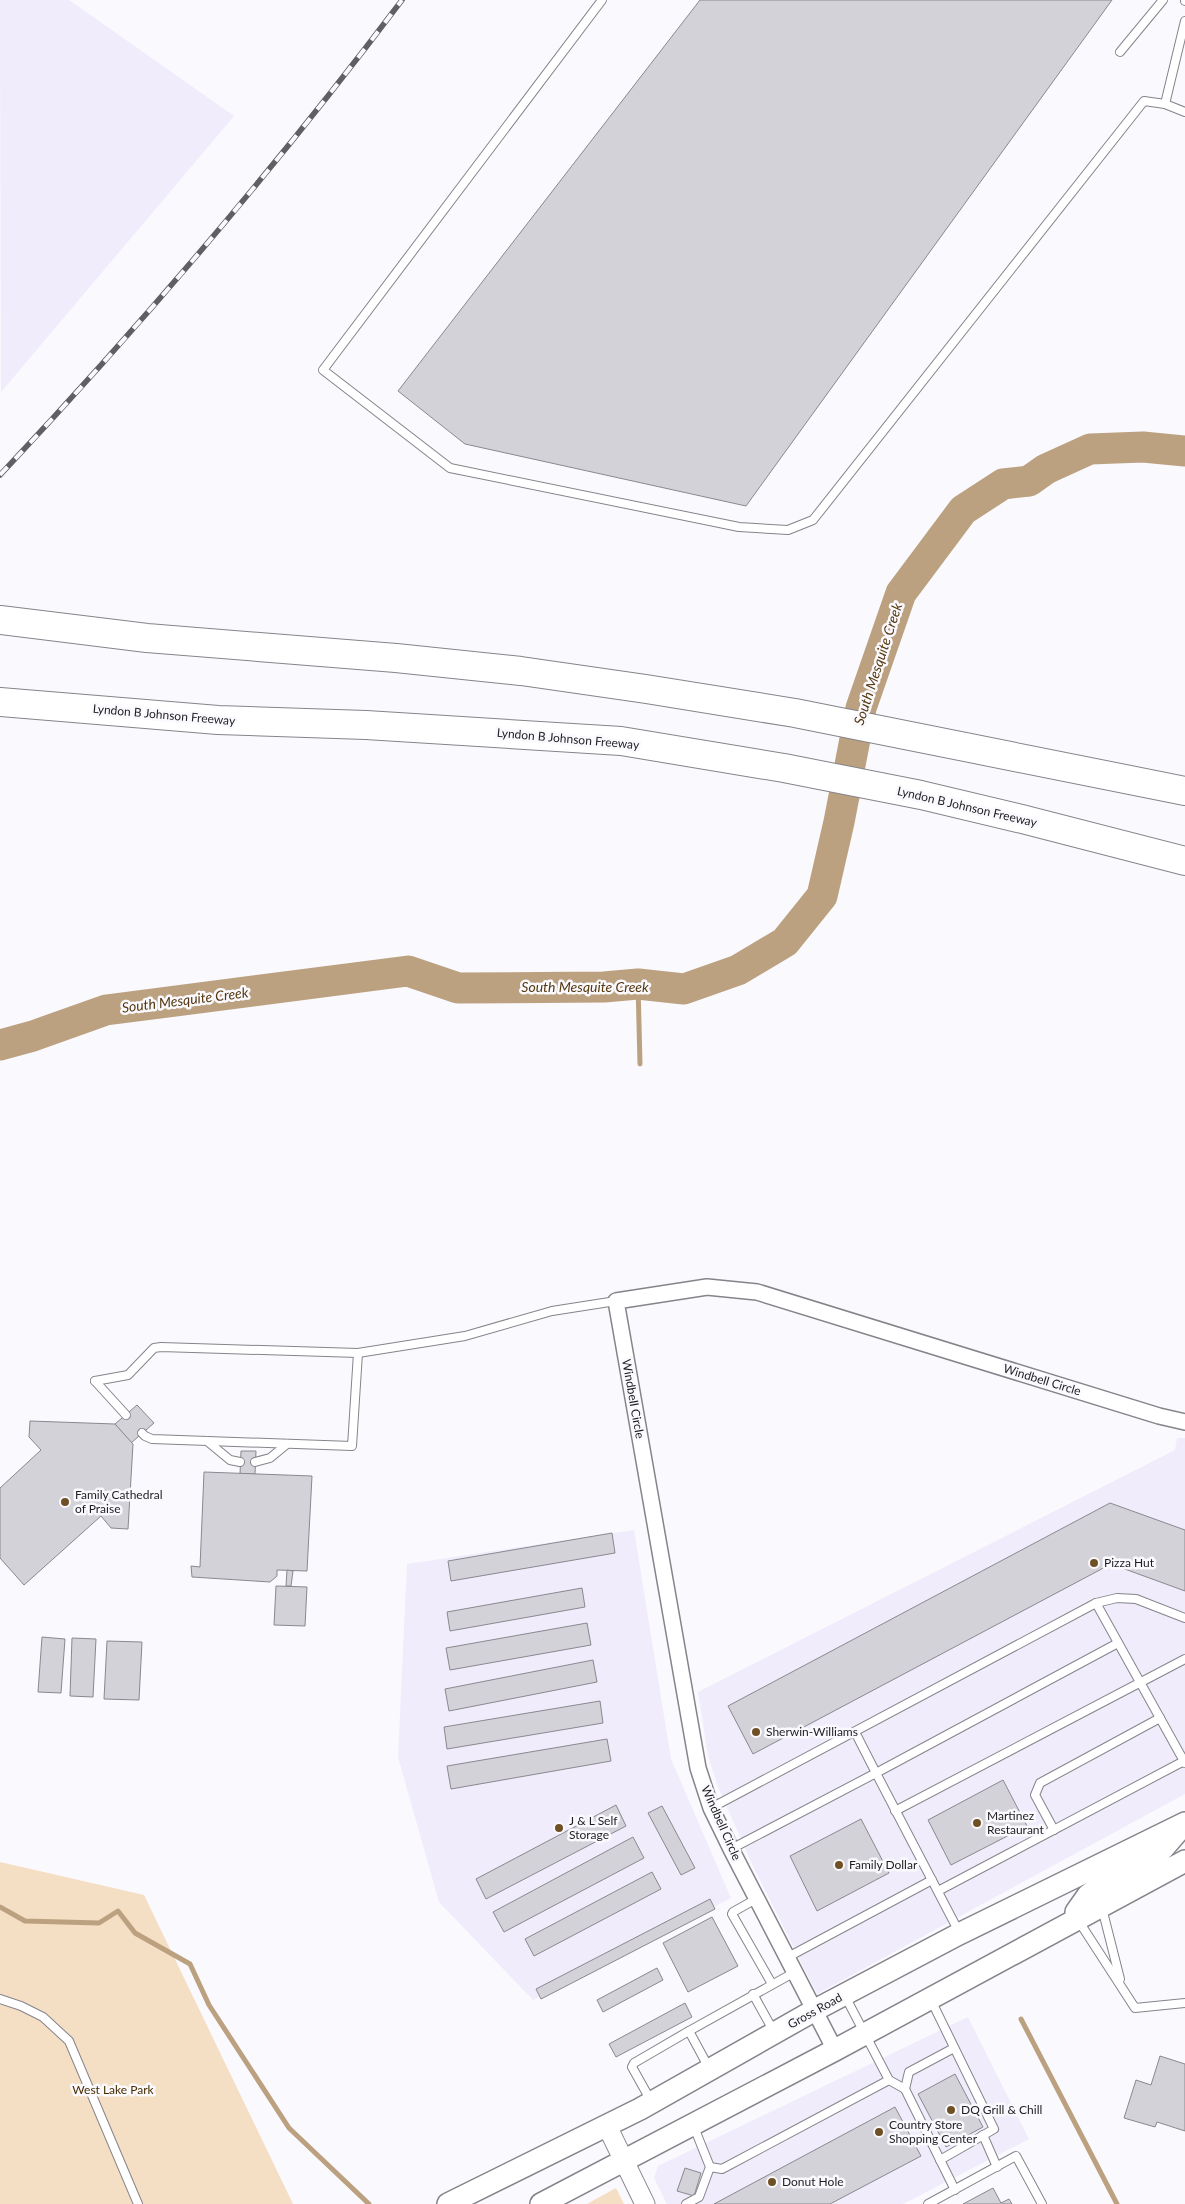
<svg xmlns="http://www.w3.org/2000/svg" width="1185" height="2204" viewBox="0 0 1185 2204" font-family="Lato,sans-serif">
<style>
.built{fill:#f0ecfb}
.green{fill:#f4dec4}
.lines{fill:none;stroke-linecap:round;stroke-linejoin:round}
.stream{stroke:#bca180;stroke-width:5}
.river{stroke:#bca180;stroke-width:31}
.building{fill:#d4d2d9;stroke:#8a888f}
.service-casing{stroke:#85848a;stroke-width:10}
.minor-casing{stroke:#85848a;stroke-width:18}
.tertiary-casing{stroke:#85848a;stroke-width:21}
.secondary-casing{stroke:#85848a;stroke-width:24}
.motorway-casing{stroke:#85848a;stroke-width:30}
.service{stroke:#fff;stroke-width:8}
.minor{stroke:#fff;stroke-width:15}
.tertiary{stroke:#fff;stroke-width:19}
.secondary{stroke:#fff;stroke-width:21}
.motorway{stroke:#fff;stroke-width:28}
.rail-casing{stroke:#606063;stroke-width:5.5}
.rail{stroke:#faf9fe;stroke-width:4;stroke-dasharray:11;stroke-linecap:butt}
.poi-dot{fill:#6f5025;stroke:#faf9fe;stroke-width:2}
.labels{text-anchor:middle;stroke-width:5;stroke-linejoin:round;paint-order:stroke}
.street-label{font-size:12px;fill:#1e1e20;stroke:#faf9fe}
.poi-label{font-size:12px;fill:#1e1e20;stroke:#faf9fe;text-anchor:start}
.park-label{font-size:12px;fill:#482d00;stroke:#faf9fe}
.water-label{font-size:14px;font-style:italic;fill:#54370c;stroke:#faf9fe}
</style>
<rect width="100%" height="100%" fill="#faf9fe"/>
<!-- built -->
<g class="built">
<path d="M 0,0 L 69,0 L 234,116 L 1,392 Z"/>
<path d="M 1177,1438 L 1185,1438 L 1185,1794 L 817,1994 L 751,1862 L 718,1787 L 708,1756 L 698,1692 L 1175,1450 Z"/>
<path d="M 634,1530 L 671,1759 L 731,1898 L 533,2000 L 439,1902 L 398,1757 L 407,1564 Z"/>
<path d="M 968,2017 L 1029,2139 L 903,2204 L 667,2204 L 654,2178 L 658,2166 Z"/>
</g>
<!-- green -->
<g class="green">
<path d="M 0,1862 L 144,1895 L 293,2204 L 0,2204 Z"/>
<path d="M 616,2188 L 624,2204 L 587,2204 Z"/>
</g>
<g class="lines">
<!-- stream -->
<g class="stream">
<path d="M 638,984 L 640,1064"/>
<path d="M 0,1907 L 25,1921 L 99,1923 L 118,1911 L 135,1933 L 190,1964 L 209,2005 L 289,2128 L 369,2204"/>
<path d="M 1021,2019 L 1117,2204"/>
</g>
<!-- river -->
<path class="river" d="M 0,1045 L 33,1036 L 106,1010 L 408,971 L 458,988 L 604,987 L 638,984 L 684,989 L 738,970 L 785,942 L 822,896 L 839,822 L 861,708 L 901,593 L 963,510 L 1003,484 L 1029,481 L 1046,469 L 1090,449 L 1143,447 L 1185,451"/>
</g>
<!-- building -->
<g class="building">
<path d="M 700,0 L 1112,0 L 746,506 L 465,444 L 398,391 Z"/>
<path d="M 137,1405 L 154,1423 L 131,1443 L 115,1424 Z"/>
<path d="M 30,1421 L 115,1424 L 133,1444 L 128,1529 L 111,1528 L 101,1516 L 24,1585 L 0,1558 L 0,1488 L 41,1450 L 29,1437 Z"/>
<path d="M 241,1451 L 256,1451 L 255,1474 L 240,1474 Z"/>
<path d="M 204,1472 L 312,1476 L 307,1571 L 277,1570 L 277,1576 L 270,1582 L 192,1577 L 191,1566 L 200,1567 Z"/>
<path d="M 1110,1503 L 1185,1530 L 1185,1591 L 1111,1564 L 753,1754 L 728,1706 Z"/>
<path d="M 612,1533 L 615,1553 L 451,1581 L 448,1561 Z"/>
<path d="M 287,1570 L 293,1571 L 291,1586 L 286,1586 Z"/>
<path d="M 276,1586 L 307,1587 L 305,1626 L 274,1625 Z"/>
<path d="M 582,1588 L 585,1607 L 450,1631 L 447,1612 Z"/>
<path d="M 587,1623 L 591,1645 L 450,1670 L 446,1648 Z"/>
<path d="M 42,1637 L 65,1639 L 61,1693 L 38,1692 Z"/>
<path d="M 72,1638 L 96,1639 L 93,1697 L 70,1696 Z"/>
<path d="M 107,1641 L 142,1642 L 139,1700 L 104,1699 Z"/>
<path d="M 593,1660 L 597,1682 L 449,1711 L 445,1689 Z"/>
<path d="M 600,1701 L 603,1723 L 447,1749 L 444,1727 Z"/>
<path d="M 607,1739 L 611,1761 L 451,1789 L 447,1766 Z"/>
<path d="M 1003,1780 L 1027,1826 L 951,1865 L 928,1820 Z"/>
<path d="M 616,1805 L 626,1826 L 486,1899 L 476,1879 Z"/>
<path d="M 662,1806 L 695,1868 L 681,1875 L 648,1813 Z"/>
<path d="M 861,1819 L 889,1873 L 817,1911 L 790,1856 Z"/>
<path d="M 633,1837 L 644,1858 L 504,1932 L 493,1912 Z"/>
<path d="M 652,1872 L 661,1889 L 534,1956 L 525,1939 Z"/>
<path d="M 710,1899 L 715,1909 L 541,1999 L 536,1989 Z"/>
<path d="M 712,1917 L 738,1966 L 688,1992 L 663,1943 Z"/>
<path d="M 657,1968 L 663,1980 L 603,2012 L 597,2000 Z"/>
<path d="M 685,2003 L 692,2017 L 616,2057 L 609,2044 Z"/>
<path d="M 1160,2056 L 1185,2064 L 1185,2131 L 1157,2122 L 1155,2127 L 1124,2118 L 1136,2080 L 1151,2085 Z"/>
<path d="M 955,2074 L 983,2127 L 946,2147 L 918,2094 Z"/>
<path d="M 895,2107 L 921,2156 L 830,2204 L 714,2204 Z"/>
<path d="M 685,2168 L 701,2173 L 694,2196 L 677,2191 Z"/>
<path d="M 993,2188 L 1001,2203 L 1009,2199 L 1012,2204 L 963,2204 Z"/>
</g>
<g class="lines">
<defs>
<g id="service">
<path d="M 602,0 L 323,370 L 450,468 L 739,527 L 788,530 L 813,520 L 1144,101 L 1165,104 L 1185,112"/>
<path d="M 1185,0 L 1185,1"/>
<path d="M 1120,52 L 1163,0"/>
<path d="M 1165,104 L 1185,21"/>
<path d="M 95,1381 L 128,1375 L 154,1348 L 161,1347 L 358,1353 L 465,1336 L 552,1311 L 616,1301"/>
<path d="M 95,1381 L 126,1415"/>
<path d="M 142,1433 L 145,1436 L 152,1439 L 352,1446 L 358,1353"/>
<path d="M 207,1441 L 230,1460 L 240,1462"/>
<path d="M 255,1462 L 270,1458 L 287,1444"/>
<path d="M 1096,1603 L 1117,1598 L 1136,1599 L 1185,1618"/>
<path d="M 855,1732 L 876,1773 L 1118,1643"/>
<path d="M 711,1808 L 1096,1603 L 1185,1763"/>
<path d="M 895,1811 L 1185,1659"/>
<path d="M 1054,1830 L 1035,1795 L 1040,1783 L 1160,1718"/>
<path d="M 731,1849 L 876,1773 L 959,1932"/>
<path d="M 938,1891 L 1184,1761"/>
<path d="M 756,1899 L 733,1912 L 732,1914 L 772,1984"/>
<path d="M 1102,1908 L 1120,1979"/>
<path d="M 1078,1920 L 1135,2008 L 1185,2003"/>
<path d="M 788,1957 L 932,1880"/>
<path d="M 753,1994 L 774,2032"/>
<path d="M 0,1999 L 21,2006 L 43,2017 L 69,2041 L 138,2204"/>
<path d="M 931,2000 L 994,2129 L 940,2160"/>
<path d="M 689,2031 L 795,1972"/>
<path d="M 889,2080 L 905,2089 L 955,2190"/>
<path d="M 905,2089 L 909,2072 L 954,2048"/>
<path d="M 651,2101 L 632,2067 L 634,2063 L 689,2031 L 709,2068"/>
<path d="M 983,2135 L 997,2167"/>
<path d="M 710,2167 L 722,2169 L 889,2080 L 845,1996"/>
<path d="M 686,2204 L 699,2197 L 710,2167 L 694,2127"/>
<path d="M 928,2204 L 1016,2156 L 1042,2204"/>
</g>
<path id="minor" d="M 835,2050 L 731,1849 L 711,1808 L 698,1768 L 616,1301 L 707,1287 L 757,1292 L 1159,1416 L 1185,1422"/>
<path id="tertiary" d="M 607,2126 L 645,2204"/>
<g id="secondary">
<path d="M 1077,1919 L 1076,1912 L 1088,1895 L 1101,1885 L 1154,1859 L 1180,1829"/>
<path d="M 448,2204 L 640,2109 L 815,2010 L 959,1934 L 1185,1823"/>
<path d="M 541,2204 L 835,2050 L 1185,1861"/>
</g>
<g id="motorway">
<path d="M 0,620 L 147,638 L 396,658 L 521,671 L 646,689 L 795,713 L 1185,791"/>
<path d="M 0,702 L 218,720 L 366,725 L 621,741 L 784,768 L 921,795 L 1022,819 L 1185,861"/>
</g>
</defs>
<!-- service casing -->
<use href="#service" class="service-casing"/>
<!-- minor casing -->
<use href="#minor" class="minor-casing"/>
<!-- tertiary casing -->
<use href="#tertiary" class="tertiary-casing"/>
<!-- secondary casing -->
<use href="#secondary" class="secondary-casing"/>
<!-- motorway casing -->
<use href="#motorway" class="motorway-casing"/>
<!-- service -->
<use href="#service" class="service"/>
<!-- minor -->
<use href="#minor" class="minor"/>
<!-- tertiary -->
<use href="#tertiary" class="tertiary"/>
<!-- secondary -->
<use href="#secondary" class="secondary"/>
<!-- motorway -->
<use href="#motorway" class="motorway"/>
<defs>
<path id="rail" d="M 0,475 C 142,324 277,166 402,0"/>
</defs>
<!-- rail casing -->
<use href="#rail" class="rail-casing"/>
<!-- rail -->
<use href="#rail" class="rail"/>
</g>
<!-- markers -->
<g class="poi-dot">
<circle cx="65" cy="1502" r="5"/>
<circle cx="1094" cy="1563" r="5"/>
<circle cx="756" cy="1732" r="5"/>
<circle cx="977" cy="1823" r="5"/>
<circle cx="559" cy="1828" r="5"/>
<circle cx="839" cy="1865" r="5"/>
<circle cx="951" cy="2110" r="5"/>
<circle cx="879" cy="2132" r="5"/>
<circle cx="772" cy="2182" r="5"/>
</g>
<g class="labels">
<!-- street labels -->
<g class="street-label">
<text transform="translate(164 715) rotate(5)" y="4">Lyndon B Johnson Freeway</text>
<text transform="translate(568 739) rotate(5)" y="4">Lyndon B Johnson Freeway</text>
<text transform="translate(967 807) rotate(13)" y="4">Lyndon B Johnson Freeway</text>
<text transform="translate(1042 1380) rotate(17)" y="4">Windbell Circle</text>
<text transform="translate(633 1399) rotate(80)" y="4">Windbell Circle</text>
<text transform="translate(721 1823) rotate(66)" y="4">Windbell Circle</text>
<text transform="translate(815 2011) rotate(-29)" y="4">Gross Road</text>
</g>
<!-- poi labels -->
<g class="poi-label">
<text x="75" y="1499">Family Cathedral<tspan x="75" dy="14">of Praise</tspan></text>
<text x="1104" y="1567">Pizza Hut</text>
<text x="766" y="1736">Sherwin-Williams</text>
<text x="987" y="1820">Martinez<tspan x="987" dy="14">Restaurant</tspan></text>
<text x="569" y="1825">J &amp; L Self<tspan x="569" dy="14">Storage</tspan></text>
<text x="849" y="1869">Family Dollar</text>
<text x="961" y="2114">DQ Grill &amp; Chill</text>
<text x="889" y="2129">Country Store<tspan x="889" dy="14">Shopping Center</tspan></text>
<text x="782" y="2186">Donut Hole</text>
</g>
<!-- park labels -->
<g class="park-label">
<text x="113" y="2094">West Lake Park</text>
</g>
<!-- water labels -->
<g class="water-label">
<text transform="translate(878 664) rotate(-72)" y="5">South Mesquite Creek</text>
<text x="585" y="992">South Mesquite Creek</text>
<text transform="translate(185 1000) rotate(-7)" y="5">South Mesquite Creek</text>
</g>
</g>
</svg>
